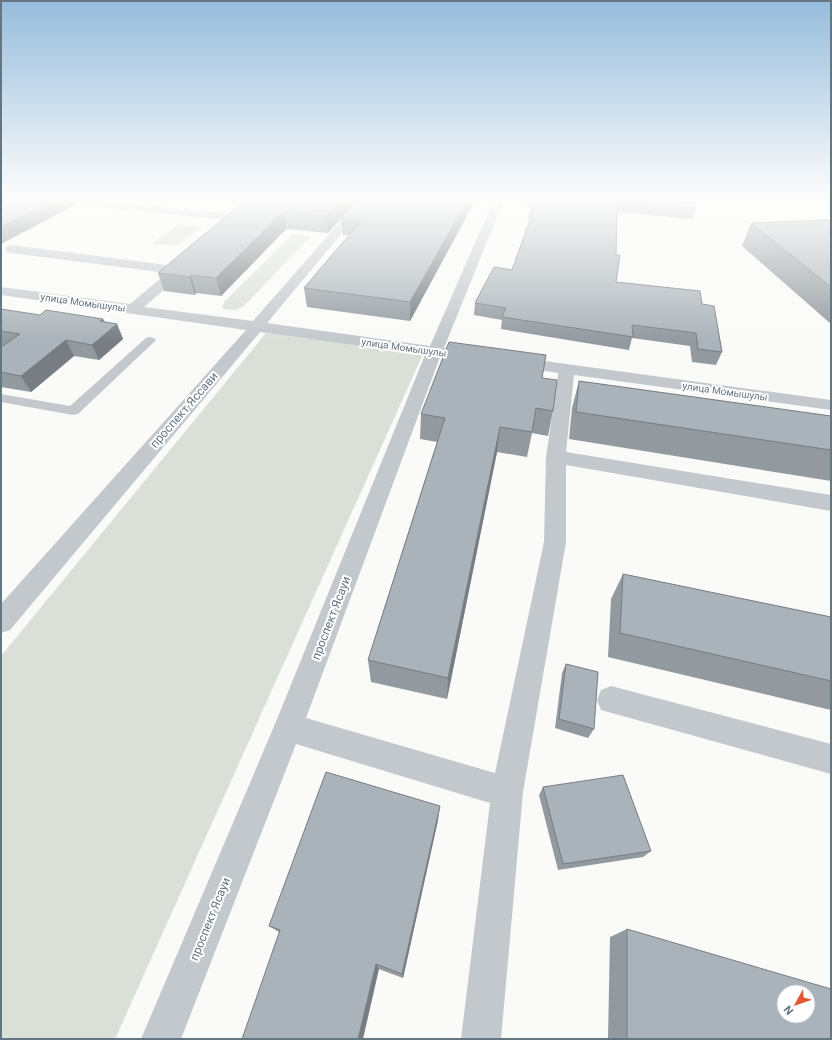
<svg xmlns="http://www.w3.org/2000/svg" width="832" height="1040" viewBox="0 0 832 1040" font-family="Roboto,sans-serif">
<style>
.green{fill:#dadfd7}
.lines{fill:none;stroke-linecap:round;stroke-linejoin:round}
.service{fill:#c3c8cc;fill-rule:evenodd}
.minor{fill:#c3c8cc;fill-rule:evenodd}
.wall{fill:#929a9f}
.shaded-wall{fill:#777d82}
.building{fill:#aab3b9;stroke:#777d82;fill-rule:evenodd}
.labels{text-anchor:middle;stroke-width:4;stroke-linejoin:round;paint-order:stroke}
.far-street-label{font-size:10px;fill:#657683;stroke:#fff}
.street-label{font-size:12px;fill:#657683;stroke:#fff}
</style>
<rect width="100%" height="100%" fill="#fafaf8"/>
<!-- green -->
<g class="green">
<path d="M 178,225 L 201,227 L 177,246 L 152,244 Z"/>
<path d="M 293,234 L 311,236 L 245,305 L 236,310 L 223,309 L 222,306 L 225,301 Z"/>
<path d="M 266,333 L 423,354 L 115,1039 L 1,1039 L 1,656 Z"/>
</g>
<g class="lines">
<!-- service -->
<path class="service" d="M 150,337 L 154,338 L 156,340 L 154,342 L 78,414 L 73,415 L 1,402 L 1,394 L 70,406 L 146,338 Z"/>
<!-- minor -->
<g class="minor">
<path d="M 362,197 L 372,197 L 267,323 L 430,346 L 495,197 L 505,197 L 444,348 L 453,350 L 455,353 L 453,356 L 447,358 L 440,357 L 306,718 L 495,773 L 544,542 L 546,457 L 557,383 L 558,373 L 509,365 L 507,362 L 509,359 L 515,357 L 831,400 L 831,410 L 574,375 L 566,452 L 831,495 L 831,511 L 566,465 L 566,542 L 523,792 L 501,1039 L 461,1039 L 490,803 L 296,744 L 181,1039 L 141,1039 L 275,724 L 425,355 L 260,332 L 10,630 L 1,633 L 1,604 L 246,330 L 1,295 L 1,287 L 130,304 L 167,273 L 11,253 L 7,252 L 5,249 L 7,246 L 11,245 L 175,266 L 180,261 L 190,261 L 192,264 L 190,267 L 144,307 L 253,321 Z"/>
<path d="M 79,199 L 239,215 L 243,216 L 245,218 L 243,220 L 239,221 L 75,204 L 74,202 Z"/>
<path d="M 611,686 L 831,744 L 831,774 L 601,710 L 597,700 L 601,690 Z"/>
</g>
</g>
<!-- wall -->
<g class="wall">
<path d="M 1,197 L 90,197 L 87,198 L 78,198 L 74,201 L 75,205 Z"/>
<path d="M 249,197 L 477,197 L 410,321 L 307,307 L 304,288 L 349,235 L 343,235 L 341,218 L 328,233 L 286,229 L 221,296 L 196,293 L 195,295 L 164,291 L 158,273 Z"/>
<path d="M 519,197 L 694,197 L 696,208 L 693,219 L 617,212 L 616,255 L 616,282 L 702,304 L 722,352 L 716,365 L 692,362 L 690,346 L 632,338 L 629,350 L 501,329 L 502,320 L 474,315 L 475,303 L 512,270 L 530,219 L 528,219 L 530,208 L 531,204 L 518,203 Z"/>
<path d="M 831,220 L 831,324 L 742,246 L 751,223 Z"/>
<path d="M 1,309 L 40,315 L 103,319 L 105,322 L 117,324 L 123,339 L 99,360 L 74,356 L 31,392 L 1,387 L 1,347 L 4,345 L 1,345 Z"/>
<path d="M 542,378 L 553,411 L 548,436 L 532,433 L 527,457 L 497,452 L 447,699 L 371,682 L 368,660 L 437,442 L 420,439 L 421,414 Z"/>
<path d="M 579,381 L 831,416 L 831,481 L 569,439 L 572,408 Z"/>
<path d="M 623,574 L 831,617 L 831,710 L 608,657 L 611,599 Z"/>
<path d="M 566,664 L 594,729 L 588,738 L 555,728 L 562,673 Z"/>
<path d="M 543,787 L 651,851 L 643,857 L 558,870 L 539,795 Z"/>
<path d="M 438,820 L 403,978 L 279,932 L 269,926 Z"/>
<path d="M 627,929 L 831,1039 L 608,1039 L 610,937 Z"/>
</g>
<!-- shaded-wall -->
<g class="shaded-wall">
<path d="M 61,197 L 78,197 L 78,198 L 74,201 L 75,205 L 1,244 L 1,227 Z"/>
<path d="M 345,197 L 360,197 L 328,233 L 326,216 Z"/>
<path d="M 469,197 L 477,197 L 410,321 L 410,302 Z"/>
<path d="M 283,212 L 286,229 L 221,296 L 216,278 Z"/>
<path d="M 191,275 L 196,293 L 195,295 L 189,277 Z"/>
<path d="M 103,319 L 108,331 L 117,324 L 123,339 L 99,360 L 92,345 L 100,321 Z"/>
<path d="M 66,340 L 74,356 L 31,392 L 21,376 Z"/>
<path d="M 500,427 L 497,452 L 447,699 L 448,678 Z"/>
<path d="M 440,806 L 438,820 L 403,978 L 402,974 Z"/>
<path d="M 376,964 L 379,969 L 363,1039 L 358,1039 Z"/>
</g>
<!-- building -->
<g class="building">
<path d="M 1,197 L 61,197 L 1,227 Z"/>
<path d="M 249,197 L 345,197 L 326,216 L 283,212 L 216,278 L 191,275 L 189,277 L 158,273 Z"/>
<path d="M 360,197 L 469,197 L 410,302 L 304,288 L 362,220 L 341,218 Z"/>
<path d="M 534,197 L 694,197 L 696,208 L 617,201 L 616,255 L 620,255 L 616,282 L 700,291 L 702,304 L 714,306 L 722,352 L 698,349 L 696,333 L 632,325 L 633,337 L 502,317 L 506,308 L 475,303 L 494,267 L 512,270 L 534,209 L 530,208 Z"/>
<path d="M 831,220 L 831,287 L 751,223 Z"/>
<path d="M 1,309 L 40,315 L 46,310 L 103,319 L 100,321 L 117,324 L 92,345 L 66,340 L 21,376 L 1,372 L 1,347 L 20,334 L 1,331 Z"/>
<path d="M 449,342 L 546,355 L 542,378 L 557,380 L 553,411 L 536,408 L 532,432 L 500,427 L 448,678 L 368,660 L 445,418 L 421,414 Z"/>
<path d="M 579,381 L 831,416 L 831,450 L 576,412 Z"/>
<path d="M 623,574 L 831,617 L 831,681 L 620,633 Z"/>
<path d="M 566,664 L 598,672 L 594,729 L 559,719 Z"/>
<path d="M 326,772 L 440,806 L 402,974 L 376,964 L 358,1039 L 242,1039 L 280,930 L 269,926 Z"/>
<path d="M 623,775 L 651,851 L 563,864 L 543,787 Z"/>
<path d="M 627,929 L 831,989 L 831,1039 L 627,1039 ZM 784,992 L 808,992 L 808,1016 L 784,1016 Z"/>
</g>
<!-- sky -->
<linearGradient id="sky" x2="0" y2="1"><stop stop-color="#96bcdc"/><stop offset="0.58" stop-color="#fdfdfc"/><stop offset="1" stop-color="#fdfdfc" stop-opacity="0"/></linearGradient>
<rect width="832" height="342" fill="url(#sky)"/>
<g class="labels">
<!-- far-street labels -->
<g class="far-street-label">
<text transform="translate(83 302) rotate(8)" y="4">улица Момышулы</text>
<text transform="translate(404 347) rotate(8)" y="4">улица Момышулы</text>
<text transform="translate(725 391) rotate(8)" y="4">улица Момышулы</text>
</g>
<!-- street labels -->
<g class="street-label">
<text transform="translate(184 410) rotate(-49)" y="4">проспект Яссави</text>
<text transform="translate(331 618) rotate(-69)" y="4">проспект Ясауи</text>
<text transform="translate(210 919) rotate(-68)" y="4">проспект Ясауи</text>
</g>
</g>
<!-- border -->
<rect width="832" height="1040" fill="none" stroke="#657683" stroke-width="4"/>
<!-- north arrow -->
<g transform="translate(796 1004) rotate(230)"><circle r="19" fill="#ffffff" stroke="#c1c8cd"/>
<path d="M0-3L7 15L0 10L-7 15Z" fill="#e4572e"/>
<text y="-6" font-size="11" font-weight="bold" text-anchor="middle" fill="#657683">N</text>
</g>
</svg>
